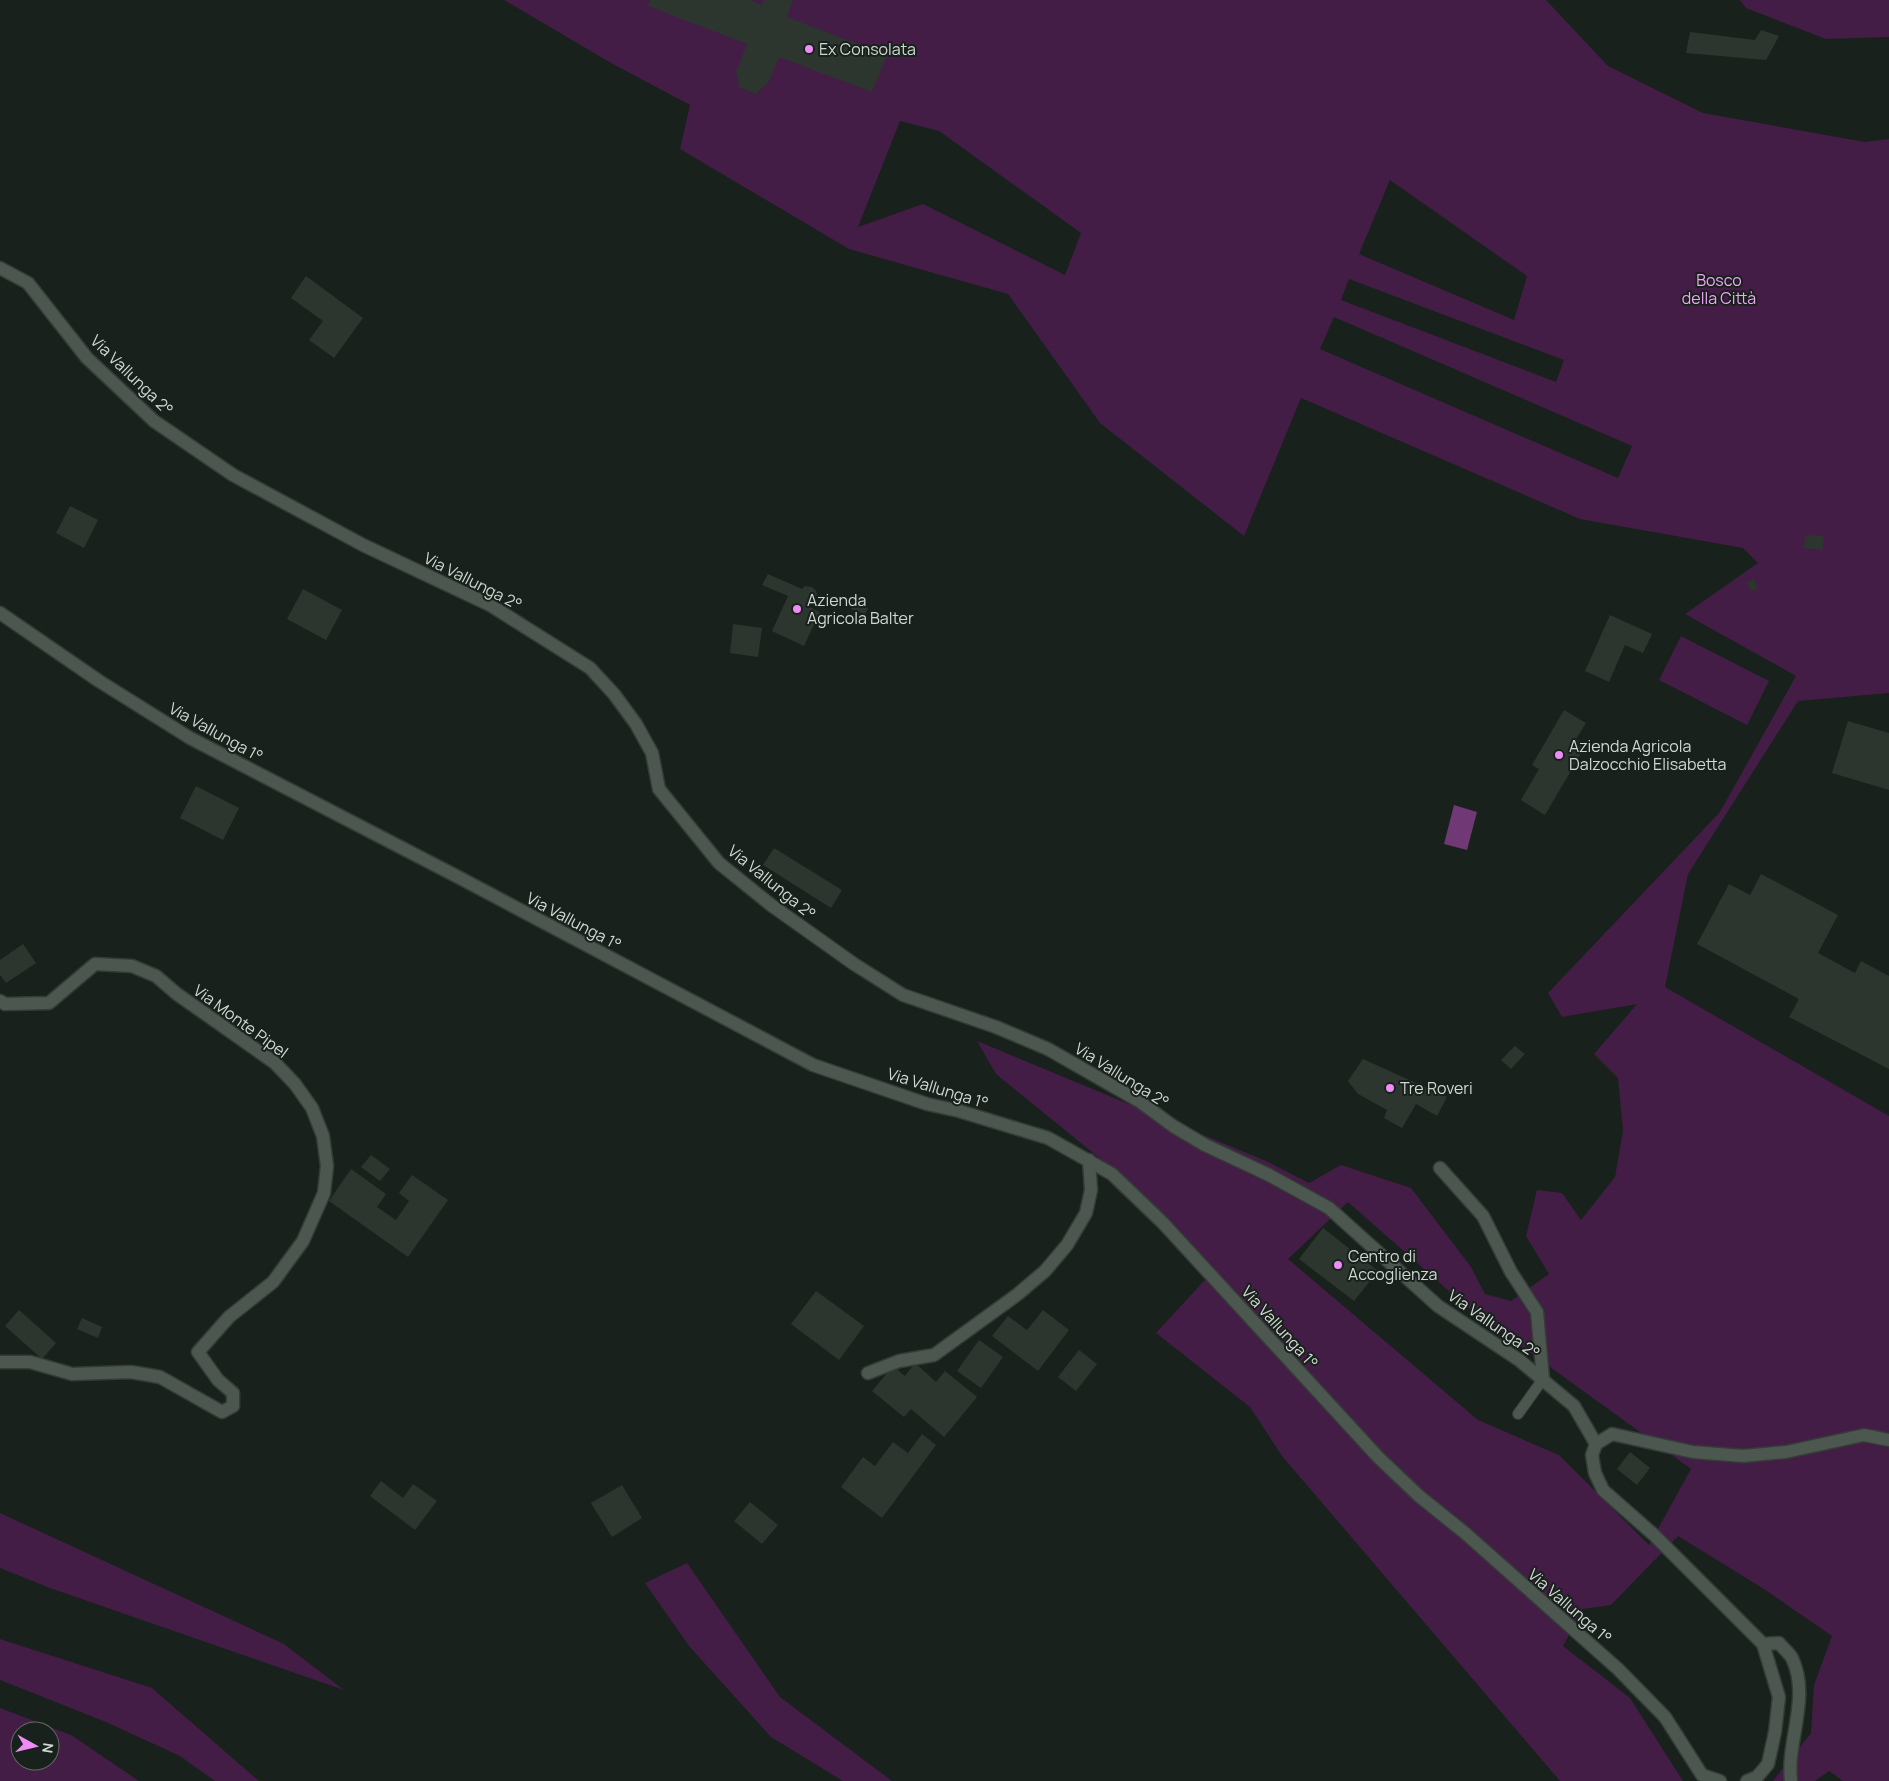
<svg xmlns="http://www.w3.org/2000/svg" width="1889" height="1781" viewBox="0 0 1889 1781" font-family="Manrope,sans-serif">
<style>
.green{fill:#431d46;fill-rule:evenodd}
.water{fill:#703875}
.building{fill:#2c362f}
.lines{fill:none;stroke-linecap:round;stroke-linejoin:round}
.lane-casing{stroke:#353c37;stroke-width:12}
.street-casing{stroke:#353c37;stroke-width:15}
.lane{stroke:#4c574f;stroke-width:10}
.street{stroke:#4c574f;stroke-width:12}
.poi-dot{fill:#ef8bf7;stroke:#18211b;stroke-width:2}
.labels{text-anchor:middle;stroke-width:4;stroke-linejoin:round;paint-order:stroke}
.poi-label{font-size:16px;fill:#d1d7d3;stroke:#18211b;text-anchor:start}
.park-label{font-size:16px;fill:#f3a2f9;stroke:#18211b}
.street-label{font-size:16px;fill:#d1d7d3;stroke:#18211b}
</style>
<rect width="100%" height="100%" fill="#18211b"/>
<!-- green -->
<g class="green">
<path d="M 504,0 L 1546,0 L 1608,66 L 1703,113 L 1865,142 L 1889,139 L 1889,693 L 1798,701 L 1688,874 L 1665,987 L 1889,1116 L 1889,1781 L 1843,1781 L 1829,1771 L 1815,1781 L 1773,1781 L 1811,1733 L 1814,1685 L 1832,1636 L 1764,1589 L 1678,1536 L 1611,1605 L 1583,1609 L 1563,1646 L 1630,1698 L 1683,1781 L 1560,1781 L 1282,1456 L 1250,1407 L 1156,1333 L 1214,1270 L 1114,1170 L 996,1074 L 977,1041 L 1266,1161 L 1309,1183 L 1341,1165 L 1411,1188 L 1471,1267 L 1485,1294 L 1511,1301 L 1549,1274 L 1526,1236 L 1537,1190 L 1562,1193 L 1581,1220 L 1615,1177 L 1623,1131 L 1618,1078 L 1594,1054 L 1637,1004 L 1562,1017 L 1548,993 L 1720,812 L 1796,676 L 1685,614 L 1758,563 L 1743,548 L 1580,519 L 1301,398 L 1244,536 L 1100,423 L 1008,294 L 849,249 L 680,149 L 690,105 L 611,63 ZM 900,121 L 939,131 L 1081,233 L 1065,275 L 923,204 L 858,227 ZM 1390,180 L 1527,276 L 1514,320 L 1359,254 ZM 1349,279 L 1564,360 L 1556,382 L 1341,300 ZM 1334,317 L 1632,446 L 1618,478 L 1320,349 ZM 1348,1202 L 1466,1306 L 1691,1469 L 1649,1545 L 1559,1455 L 1478,1420 L 1288,1259 Z"/>
<path d="M 1740,0 L 1889,0 L 1889,37 L 1826,39 L 1746,8 Z"/>
<path d="M 1681,636 L 1769,681 L 1747,725 L 1659,680 Z"/>
<path d="M 0,1513 L 284,1644 L 344,1690 L 50,1588 L 0,1568 Z"/>
<path d="M 687,1563 L 780,1697 L 892,1781 L 843,1781 L 771,1737 L 689,1646 L 645,1583 Z"/>
<path d="M 0,1639 L 152,1688 L 259,1781 L 215,1781 L 180,1756 L 106,1722 L 0,1680 Z"/>
<path d="M 0,1708 L 71,1735 L 139,1781 L 0,1781 ZM 20,1731 L 50,1731 L 50,1761 L 20,1761 Z"/>
</g>
<!-- water -->
<path class="water" d="M 1454,805 L 1477,812 L 1467,850 L 1444,844 Z"/>
<!-- building -->
<g class="building">
<path d="M 650,0 L 750,0 L 762,5 L 764,0 L 793,0 L 787,17 L 887,55 L 872,92 L 779,57 L 768,83 L 756,94 L 740,88 L 736,72 L 747,44 L 648,6 Z"/>
<path d="M 1761,30 L 1779,36 L 1766,60 L 1686,53 L 1690,32 L 1755,40 Z"/>
<path d="M 306,276 L 363,318 L 334,358 L 309,340 L 323,321 L 291,298 Z"/>
<path d="M 70,506 L 98,520 L 84,548 L 56,533 Z"/>
<path d="M 1805,535 L 1824,536 L 1823,550 L 1804,548 Z"/>
<path d="M 768,574 L 802,589 L 805,586 L 812,587 L 816,591 L 817,595 L 812,604 L 805,605 L 820,612 L 804,646 L 772,631 L 788,596 L 762,585 Z"/>
<path d="M 1754,579 L 1758,588 L 1751,591 L 1747,582 Z"/>
<path d="M 303,589 L 342,610 L 326,640 L 287,619 Z"/>
<path d="M 853,602 L 868,608 L 865,614 L 851,609 Z"/>
<path d="M 1610,615 L 1652,634 L 1643,653 L 1625,645 L 1609,682 L 1585,671 Z"/>
<path d="M 733,624 L 762,628 L 758,657 L 730,653 Z"/>
<path d="M 1564,710 L 1586,723 L 1576,739 L 1586,745 L 1545,815 L 1521,800 L 1539,769 L 1532,765 Z"/>
<path d="M 1848,721 L 1889,733 L 1889,790 L 1832,773 Z"/>
<path d="M 196,786 L 239,808 L 223,840 L 180,818 Z"/>
<path d="M 774,848 L 842,890 L 831,908 L 763,865 Z"/>
<path d="M 1761,874 L 1838,915 L 1818,953 L 1855,973 L 1861,961 L 1889,976 L 1889,1069 L 1789,1017 L 1799,999 L 1697,944 L 1729,884 L 1750,895 Z"/>
<path d="M 23,944 L 36,963 L 6,983 L 0,975 L 0,960 Z"/>
<path d="M 1515,1046 L 1525,1054 L 1511,1069 L 1501,1060 Z"/>
<path d="M 1363,1059 L 1447,1097 L 1437,1116 L 1416,1104 L 1402,1128 L 1384,1118 L 1387,1110 L 1358,1094 L 1348,1081 Z"/>
<path d="M 371,1155 L 390,1169 L 380,1181 L 361,1167 Z"/>
<path d="M 351,1169 L 386,1194 L 377,1207 L 396,1220 L 409,1201 L 399,1193 L 412,1175 L 448,1200 L 408,1257 L 329,1201 Z"/>
<path d="M 1323,1228 L 1378,1271 L 1354,1301 L 1299,1259 Z"/>
<path d="M 816,1291 L 864,1326 L 839,1360 L 791,1324 Z"/>
<path d="M 19,1310 L 56,1343 L 42,1359 L 5,1326 Z"/>
<path d="M 1043,1310 L 1069,1330 L 1038,1371 L 992,1336 L 1008,1316 L 1027,1330 Z"/>
<path d="M 82,1318 L 102,1327 L 98,1338 L 77,1329 Z"/>
<path d="M 979,1340 L 1003,1357 L 981,1388 L 957,1371 Z"/>
<path d="M 1079,1350 L 1097,1364 L 1076,1391 L 1058,1377 Z"/>
<path d="M 915,1363 L 936,1382 L 945,1371 L 977,1397 L 944,1437 L 911,1409 L 904,1417 L 872,1391 L 893,1366 L 905,1376 Z"/>
<path d="M 922,1434 L 936,1445 L 882,1518 L 841,1487 L 863,1457 L 875,1466 L 893,1442 L 908,1453 Z"/>
<path d="M 1630,1452 L 1650,1468 L 1637,1485 L 1617,1469 Z"/>
<path d="M 381,1481 L 403,1498 L 413,1484 L 437,1501 L 415,1530 L 370,1496 Z"/>
<path d="M 622,1485 L 642,1518 L 612,1537 L 591,1503 Z"/>
<path d="M 750,1502 L 778,1525 L 762,1544 L 734,1521 Z"/>
</g>
<g class="lines">
<defs>
<path id="lane" d="M 1518,1414 L 1543,1379"/>
<g id="street">
<path d="M 0,268 L 28,283 L 87,358 L 154,421 L 233,475 L 363,545 L 490,605 L 590,668 L 614,694 L 636,724 L 652,753 L 659,789 L 719,863 L 771,905 L 854,964 L 903,995 L 996,1027 L 1048,1049 L 1139,1101 L 1173,1126 L 1205,1145 L 1269,1175 L 1329,1208 L 1438,1306 L 1519,1360 L 1574,1406 L 1596,1444"/>
<path d="M 0,613 L 99,681 L 190,738 L 460,878 L 813,1065 L 927,1104 L 959,1111 L 1048,1138 L 1112,1174 L 1163,1223 L 1378,1457 L 1419,1496 L 1465,1533 L 1618,1669 L 1665,1717 L 1702,1775 L 1720,1781"/>
<path d="M 0,1001 L 5,1004 L 49,1003 L 95,964 L 132,966 L 156,976 L 177,994 L 275,1063 L 295,1084 L 312,1108 L 323,1136 L 327,1166 L 324,1193 L 303,1241 L 273,1282 L 229,1317 L 198,1352 L 218,1380 L 233,1393 L 233,1406 L 222,1412 L 160,1377 L 131,1372 L 72,1374 L 30,1362 L 0,1362"/>
<path d="M 1440,1168 L 1483,1216 L 1511,1272 L 1537,1312 L 1543,1379"/>
<path d="M 868,1373 L 899,1361 L 934,1355 L 1018,1294 L 1045,1271 L 1067,1245 L 1086,1213 L 1091,1190 L 1089,1160"/>
<path d="M 1763,1644 L 1779,1643 C 1783,1648 1789,1653 1792,1658 C 1811,1698 1786,1741 1791,1781"/>
<path d="M 1747,1781 L 1757,1777 L 1768,1764 L 1775,1732 L 1779,1697 L 1763,1644 L 1654,1535 L 1603,1490 L 1595,1473 L 1592,1455 L 1596,1444 L 1612,1434 L 1693,1452 L 1743,1456 L 1786,1452 L 1864,1435 L 1889,1440"/>
</g>
</defs>
<!-- lane casing -->
<use href="#lane" class="lane-casing"/>
<!-- street casing -->
<use href="#street" class="street-casing"/>
<!-- lane -->
<use href="#lane" class="lane"/>
<!-- street -->
<use href="#street" class="street"/>
</g>
<!-- markers -->
<g class="poi-dot">
<circle cx="809" cy="49" r="5"/>
<circle cx="797" cy="609" r="5"/>
<circle cx="1559" cy="755" r="5"/>
<circle cx="1390" cy="1088" r="5"/>
<circle cx="1338" cy="1265" r="5"/>
</g>
<g class="labels">
<!-- poi labels -->
<g class="poi-label">
<text x="819" y="55">Ex Consolata</text>
<text x="807" y="606">Azienda<tspan x="807" dy="18">Agricola Balter</tspan></text>
<text x="1569" y="752">Azienda Agricola<tspan x="1569" dy="18">Dalzocchio Elisabetta</tspan></text>
<text x="1400" y="1094">Tre Roveri</text>
<text x="1348" y="1262">Centro di<tspan x="1348" dy="18">Accoglienza</tspan></text>
</g>
<!-- park labels -->
<g class="park-label">
<text x="1719" y="286">Bosco<tspan x="1719" dy="18">della Città</tspan></text>
</g>
<!-- street labels -->
<g class="street-label">
<text transform="translate(132 375) rotate(44)" y="6">Via Vallunga 2°</text>
<text transform="translate(473 581) rotate(27)" y="6">Via Vallunga 2°</text>
<text transform="translate(216 732) rotate(29)" y="6">Via Vallunga 1°</text>
<text transform="translate(772 882) rotate(39)" y="6">Via Vallunga 2°</text>
<text transform="translate(574 921) rotate(28)" y="6">Via Vallunga 1°</text>
<text transform="translate(241 1021) rotate(36)" y="6">Via Monte Pipel</text>
<text transform="translate(1122 1075) rotate(32)" y="6">Via Vallunga 2°</text>
<text transform="translate(938 1088) rotate(17)" y="6">Via Vallunga 1°</text>
<text transform="translate(1494 1324) rotate(35)" y="6">Via Vallunga 2°</text>
<text transform="translate(1280 1327) rotate(48)" y="6">Via Vallunga 1°</text>
<text transform="translate(1570 1606) rotate(41)" y="6">Via Vallunga 1°</text>
</g>
</g>
<!-- north arrow -->
<g transform="translate(35 1746) rotate(98)"><circle r="24" fill="#18211b" stroke="#626a65"/>
<path d="M0-4L9 19L0 12L-9 19Z" fill="#ef8bf7"/>
<text y="-8" font-size="14" font-weight="bold" text-anchor="middle" fill="#d1d7d3">N</text>
</g>
</svg>
